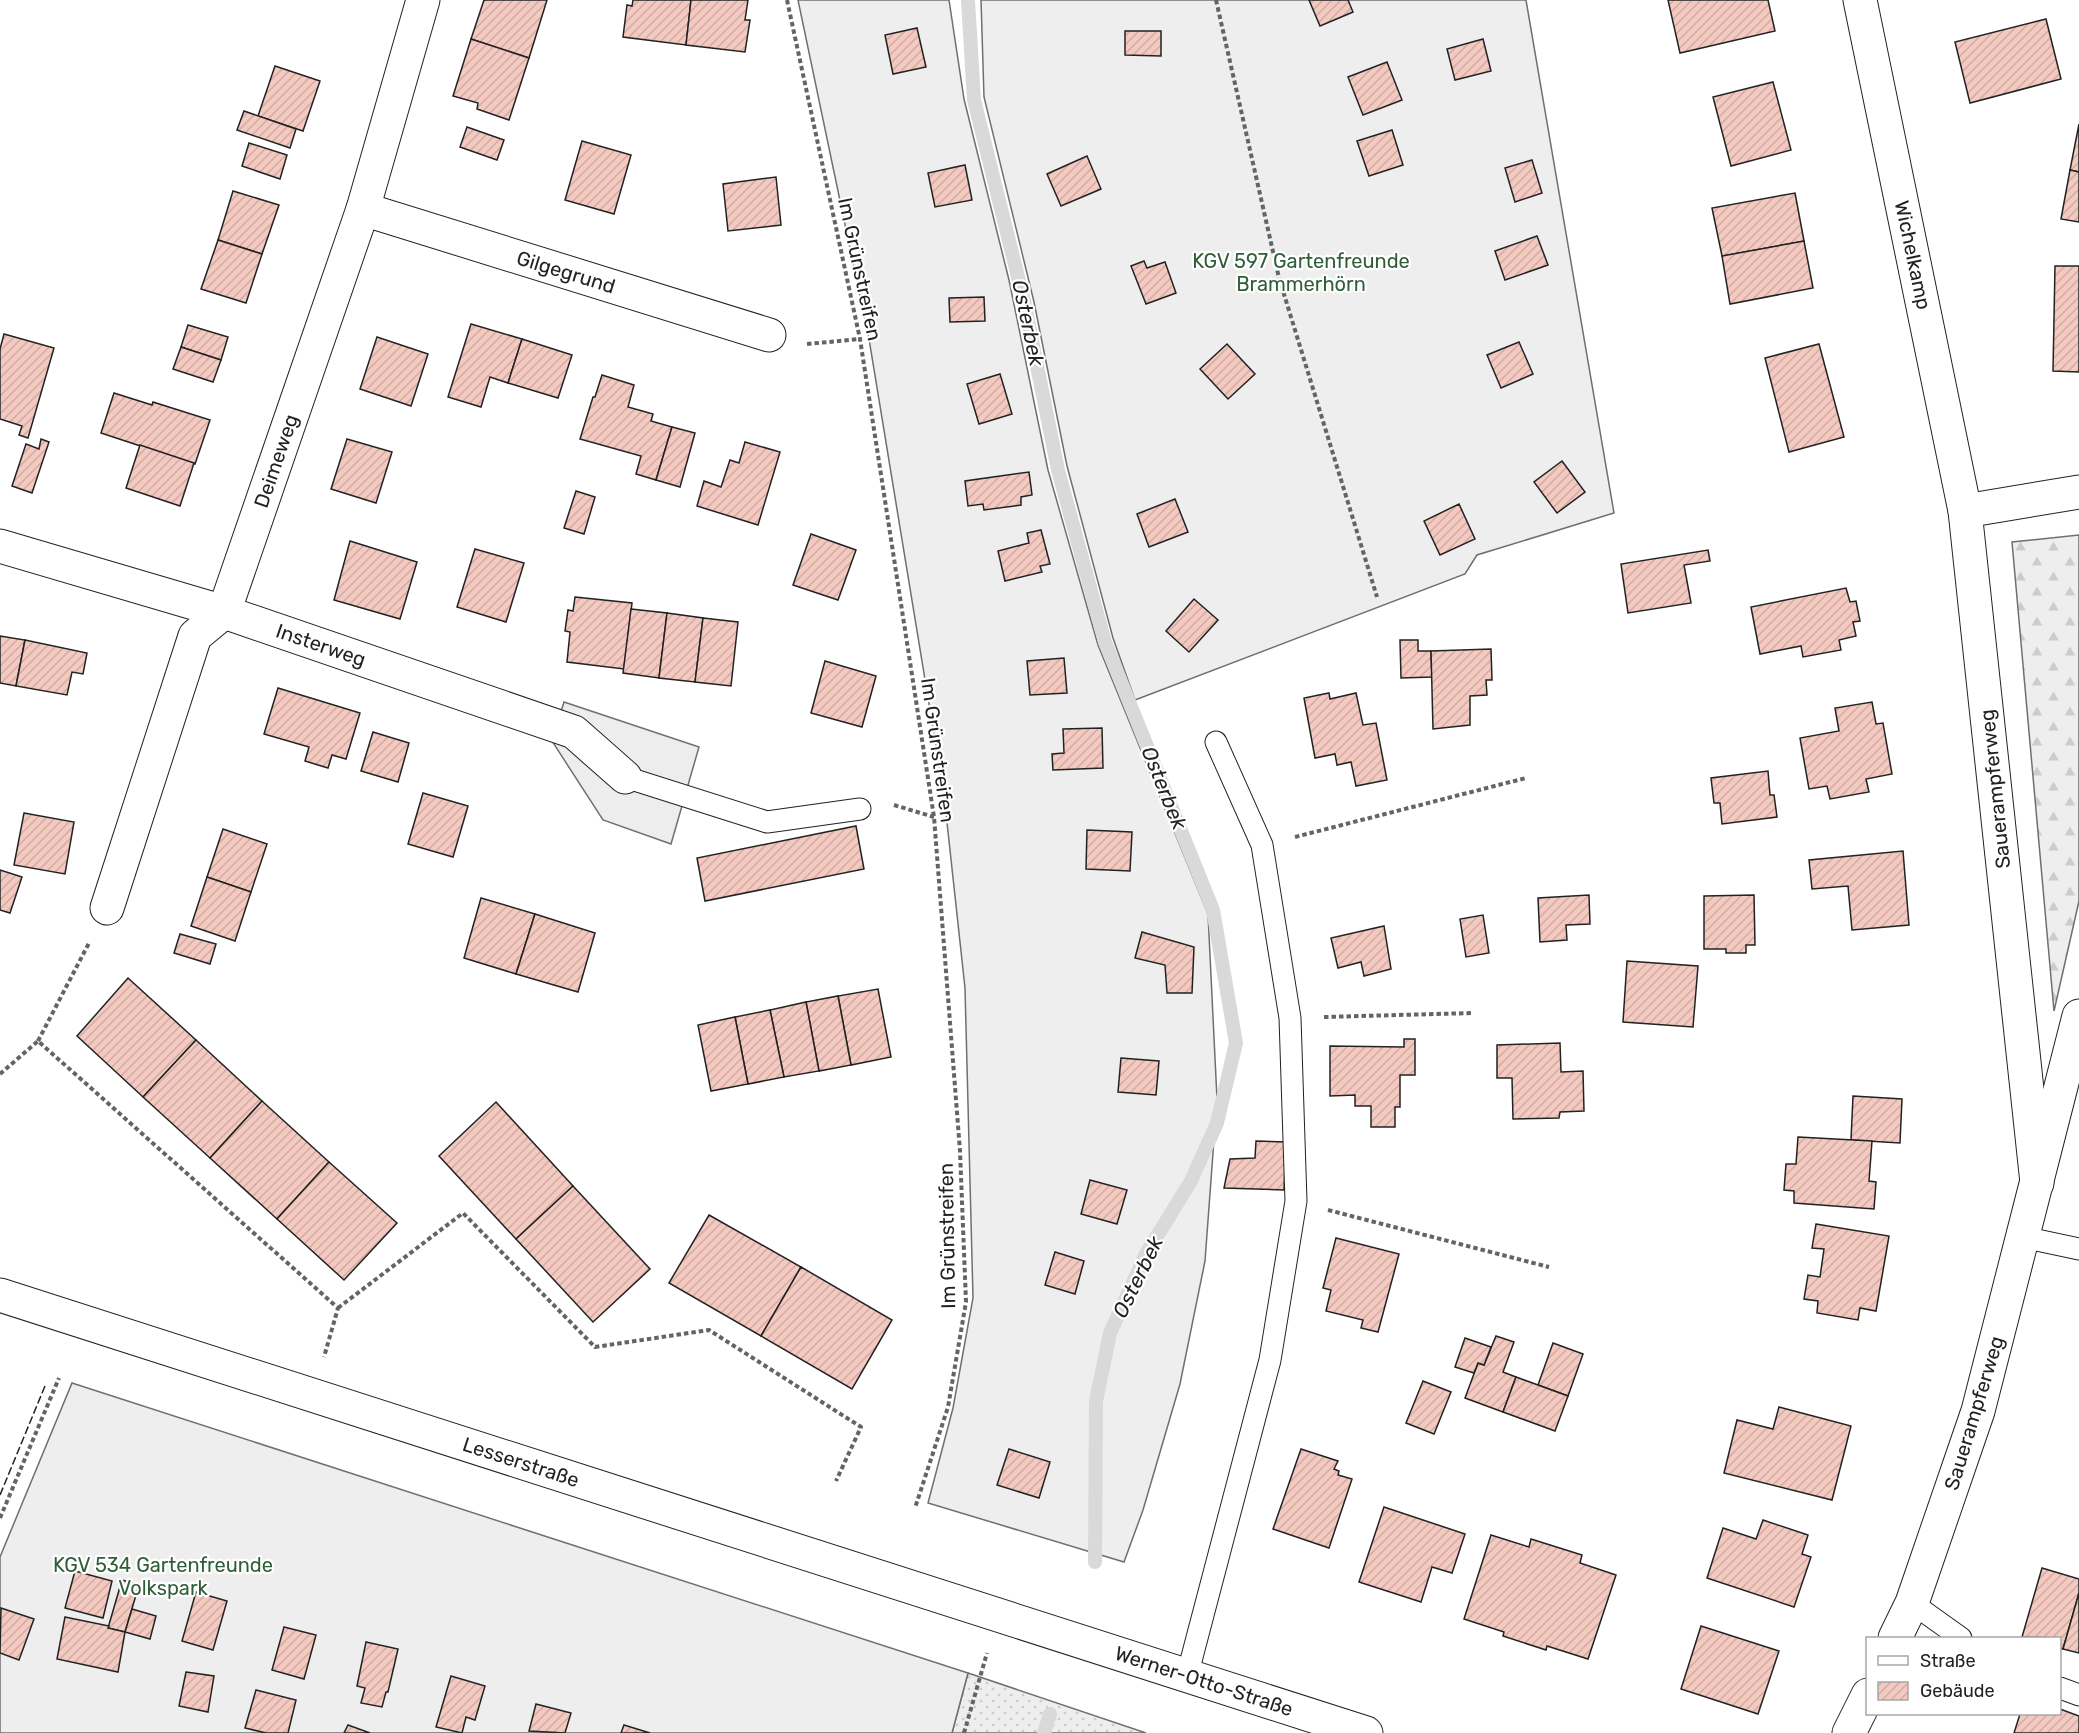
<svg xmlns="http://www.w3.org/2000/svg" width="2079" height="1733" viewBox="0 0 2079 1733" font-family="Rubik,sans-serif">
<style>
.grass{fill:url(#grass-dots);stroke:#6f6f6f;stroke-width:1.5}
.forest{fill:url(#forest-firs);stroke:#6f6f6f;stroke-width:1.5}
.garden{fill:#eee;stroke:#6f6f6f;stroke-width:1.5}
.parking{fill:#ededed;stroke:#6f6f6f;stroke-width:1.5}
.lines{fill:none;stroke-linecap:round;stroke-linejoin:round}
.stream{stroke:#d9d9d9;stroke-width:14}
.building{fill:url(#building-hatch);stroke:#222;stroke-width:1.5}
.service-casing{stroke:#222;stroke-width:23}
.minor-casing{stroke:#222;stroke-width:35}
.secondary-casing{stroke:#222;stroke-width:35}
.path{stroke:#646464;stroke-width:4;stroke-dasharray:4.5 3;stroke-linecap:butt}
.service{stroke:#fff;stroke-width:21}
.minor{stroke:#fff;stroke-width:33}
.secondary{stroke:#fff;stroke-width:33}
.fence{stroke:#222;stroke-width:1.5;stroke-dasharray:8 3;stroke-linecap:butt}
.labels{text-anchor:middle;stroke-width:4.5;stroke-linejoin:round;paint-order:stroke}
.street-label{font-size:20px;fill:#222;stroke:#fff}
.park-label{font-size:20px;fill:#2f5e38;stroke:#fff}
.water-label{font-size:21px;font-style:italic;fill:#222;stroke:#fff}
</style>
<defs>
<pattern id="grass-dots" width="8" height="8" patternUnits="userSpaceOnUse" patternTransform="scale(1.5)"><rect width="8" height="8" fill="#eee"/><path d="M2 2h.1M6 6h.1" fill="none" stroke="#ccc" stroke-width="1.8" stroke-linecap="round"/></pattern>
<pattern id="forest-firs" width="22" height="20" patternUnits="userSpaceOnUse" patternTransform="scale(1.5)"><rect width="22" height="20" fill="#eee"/><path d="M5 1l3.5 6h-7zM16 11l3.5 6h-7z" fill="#ccc"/></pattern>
<pattern id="building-hatch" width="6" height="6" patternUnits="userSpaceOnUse" patternTransform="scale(1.5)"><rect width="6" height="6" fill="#f3c9c0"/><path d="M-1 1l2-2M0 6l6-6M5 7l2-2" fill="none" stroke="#d0aca5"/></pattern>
</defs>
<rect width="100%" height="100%" fill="#fff"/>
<!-- grass -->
<path class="grass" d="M 968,1673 L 1146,1733 L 952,1733 Z"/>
<!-- forest -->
<path class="forest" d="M 2079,535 L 2079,901 L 2054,1011 L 2012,542 Z"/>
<!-- garden -->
<g class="garden">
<path d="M 798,0 L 949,0 L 964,99 L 1009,280 L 1048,470 L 1098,645 L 1208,914 L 1217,1099 L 1205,1261 L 1180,1384 L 1143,1510 L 1124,1562 L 928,1503 L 953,1408 L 973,1298 L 965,988 L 944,795 L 869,339 Z"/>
<path d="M 981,0 L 1526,0 L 1614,513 L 1477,555 L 1465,574 L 1135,700 L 1113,638 L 1067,466 L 1034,302 L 984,97 Z"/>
<path d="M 72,1383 L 968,1673 L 952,1733 L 0,1733 L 0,1557 Z"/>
</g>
<!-- parking -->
<path class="parking" d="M 564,702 L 699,747 L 671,844 L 603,820 L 552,741 Z"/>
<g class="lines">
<!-- stream -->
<g class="stream">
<path d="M 968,0 L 974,100 L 1024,301 L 1058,470 L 1105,642 L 1213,910 L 1236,1043 L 1217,1123 L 1191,1181 L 1146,1254 L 1110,1333 L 1096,1401 L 1095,1562"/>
<path d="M 1044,1733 L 1050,1714"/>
</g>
</g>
<!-- building -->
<g class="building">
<path d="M 484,0 L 547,0 L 529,58 L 471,39 Z"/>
<path d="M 633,0 L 691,0 L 686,45 L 623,37 L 627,5 L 632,6 Z"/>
<path d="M 691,0 L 748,0 L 745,20 L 750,20 L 745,52 L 686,45 Z"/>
<path d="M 1309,0 L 1348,0 L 1353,12 L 1320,26 Z"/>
<path d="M 1668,0 L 1768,0 L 1775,31 L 1680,53 Z"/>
<path d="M 2046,19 L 2061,79 L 1970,103 L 1955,42 Z"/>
<path d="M 917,28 L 926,67 L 893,74 L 885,35 Z"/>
<path d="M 1125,31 L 1161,31 L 1161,56 L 1125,55 Z"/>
<path d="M 471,39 L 529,58 L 509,120 L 477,109 L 478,103 L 453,96 Z"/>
<path d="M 1483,39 L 1491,71 L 1455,80 L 1447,49 Z"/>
<path d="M 1387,62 L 1402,100 L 1363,115 L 1348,77 Z"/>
<path d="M 275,66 L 320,81 L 303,131 L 258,116 Z"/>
<path d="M 1773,82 L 1791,150 L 1731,166 L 1713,97 Z"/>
<path d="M 244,111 L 296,129 L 290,148 L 237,130 Z"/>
<path d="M 2079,124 L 2079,172 L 2070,170 Z"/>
<path d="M 467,127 L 504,140 L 497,160 L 460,147 Z"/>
<path d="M 1392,130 L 1403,165 L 1369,176 L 1357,141 Z"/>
<path d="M 582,141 L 631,155 L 614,214 L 565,200 Z"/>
<path d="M 249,143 L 287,155 L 280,179 L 242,166 Z"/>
<path d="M 1087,156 L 1101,189 L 1061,206 L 1047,174 Z"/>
<path d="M 1532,160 L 1542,193 L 1515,202 L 1505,168 Z"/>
<path d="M 965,165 L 972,200 L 935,207 L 928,173 Z"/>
<path d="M 2070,170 L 2079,172 L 2079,222 L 2061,219 Z"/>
<path d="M 776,177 L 781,225 L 728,231 L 723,184 Z"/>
<path d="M 233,191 L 279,205 L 262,254 L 218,240 Z"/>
<path d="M 1795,193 L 1804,241 L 1722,256 L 1712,208 Z"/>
<path d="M 1537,236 L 1548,265 L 1505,280 L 1495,251 Z"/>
<path d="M 218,240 L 262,254 L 246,303 L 201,289 Z"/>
<path d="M 1804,241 L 1813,288 L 1730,304 L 1722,256 Z"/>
<path d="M 1144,261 L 1147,268 L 1165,262 L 1176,293 L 1146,304 L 1131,266 Z"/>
<path d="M 2055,266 L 2079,266 L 2079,372 L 2053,371 Z"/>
<path d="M 984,297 L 985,321 L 950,322 L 949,298 Z"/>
<path d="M 471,324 L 522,339 L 508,383 L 490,377 L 481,407 L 448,397 Z"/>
<path d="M 188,325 L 228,337 L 221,360 L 181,347 Z"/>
<path d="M 4,334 L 54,348 L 28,438 L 19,435 L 22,426 L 0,419 L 0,349 Z"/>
<path d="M 377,337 L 428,354 L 411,406 L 360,389 Z"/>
<path d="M 522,339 L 572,355 L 558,398 L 508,383 Z"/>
<path d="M 1519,342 L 1533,374 L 1501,388 L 1487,355 Z"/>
<path d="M 1227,344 L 1255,374 L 1228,399 L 1200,369 Z"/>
<path d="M 1819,344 L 1844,437 L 1789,452 L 1765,358 Z"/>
<path d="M 181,347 L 221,360 L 213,382 L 173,369 Z"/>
<path d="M 1000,374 L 1012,414 L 979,424 L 967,384 Z"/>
<path d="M 602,375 L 634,385 L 628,407 L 653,414 L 651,421 L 672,427 L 656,480 L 636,474 L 641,456 L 580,439 L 593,397 L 595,397 Z"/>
<path d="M 114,393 L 152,405 L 153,402 L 210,420 L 195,464 L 101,433 Z"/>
<path d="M 672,427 L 695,433 L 680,487 L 656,480 Z"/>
<path d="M 41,439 L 49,442 L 32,493 L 12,486 L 26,444 L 39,449 Z"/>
<path d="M 347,439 L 392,452 L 376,503 L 331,489 Z"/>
<path d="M 745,442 L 780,452 L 758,525 L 697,506 L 704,481 L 721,487 L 730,460 L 739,463 Z"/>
<path d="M 140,445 L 194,463 L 180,506 L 126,488 Z"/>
<path d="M 1562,461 L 1585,492 L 1557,513 L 1534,482 Z"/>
<path d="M 1029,472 L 1032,495 L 1021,497 L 1021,505 L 984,510 L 983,504 L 968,506 L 965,481 Z"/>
<path d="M 576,491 L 595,497 L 584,534 L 564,528 Z"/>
<path d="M 1175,499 L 1188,532 L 1149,547 L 1137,514 Z"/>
<path d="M 1459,504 L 1475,539 L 1440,555 L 1424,521 Z"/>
<path d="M 1041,530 L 1050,564 L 1040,566 L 1042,572 L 1005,581 L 998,551 L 1029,543 L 1027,533 Z"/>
<path d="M 811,534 L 856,550 L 838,600 L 793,585 Z"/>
<path d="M 350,541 L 417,562 L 400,619 L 334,600 Z"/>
<path d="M 475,549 L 524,563 L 506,622 L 457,607 Z"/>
<path d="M 1708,550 L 1710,561 L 1684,565 L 1691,603 L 1628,613 L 1621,564 Z"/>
<path d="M 1846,588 L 1850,602 L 1856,601 L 1860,621 L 1853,622 L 1856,636 L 1839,640 L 1841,650 L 1803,657 L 1801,646 L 1760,654 L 1751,607 Z"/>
<path d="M 575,597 L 632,603 L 624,669 L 567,662 L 570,632 L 565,631 L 568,610 L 573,611 Z"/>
<path d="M 1194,599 L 1218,620 L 1189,652 L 1166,631 Z"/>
<path d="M 631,609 L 667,613 L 659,678 L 623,673 Z"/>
<path d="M 667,613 L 703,618 L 695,682 L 659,678 Z"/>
<path d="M 703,618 L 738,622 L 731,686 L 695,682 Z"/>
<path d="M 0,636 L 25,640 L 16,686 L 0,683 Z"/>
<path d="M 25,640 L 87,653 L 83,674 L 72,672 L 67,695 L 16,686 Z"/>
<path d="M 1400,640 L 1418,640 L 1418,651 L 1431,651 L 1432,677 L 1401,678 Z"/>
<path d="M 1491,649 L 1492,680 L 1486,680 L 1487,695 L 1470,696 L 1470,725 L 1433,729 L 1431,651 Z"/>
<path d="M 1064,658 L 1067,693 L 1030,695 L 1027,661 Z"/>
<path d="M 825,661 L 876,676 L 862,727 L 811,713 Z"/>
<path d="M 278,688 L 360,713 L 346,759 L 332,755 L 328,768 L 305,761 L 309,747 L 264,734 Z"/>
<path d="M 1329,693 L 1330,699 L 1356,693 L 1363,725 L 1376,723 L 1387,780 L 1356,786 L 1351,762 L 1337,765 L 1335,754 L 1315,758 L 1304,698 Z"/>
<path d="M 1872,702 L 1876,724 L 1883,723 L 1892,774 L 1866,779 L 1869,792 L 1830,799 L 1827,786 L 1809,789 L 1800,738 L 1839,731 L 1835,708 Z"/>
<path d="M 1102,728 L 1103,768 L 1053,770 L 1052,754 L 1064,753 L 1063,729 Z"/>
<path d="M 373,732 L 409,743 L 398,782 L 361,771 Z"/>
<path d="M 1768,771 L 1770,795 L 1774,795 L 1777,817 L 1722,824 L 1720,803 L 1714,803 L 1711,778 Z"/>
<path d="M 423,793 L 468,806 L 453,857 L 408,844 Z"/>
<path d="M 24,813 L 74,822 L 65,874 L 14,865 Z"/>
<path d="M 856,826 L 864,869 L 705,901 L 697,858 Z"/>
<path d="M 223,829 L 267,844 L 251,892 L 207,877 Z"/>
<path d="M 1087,830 L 1132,832 L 1130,871 L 1086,869 Z"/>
<path d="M 1903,851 L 1909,925 L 1852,930 L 1848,886 L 1812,889 L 1809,860 Z"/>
<path d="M 0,870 L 22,877 L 10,913 L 0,910 Z"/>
<path d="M 207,877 L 251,892 L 235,941 L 191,926 Z"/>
<path d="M 1589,895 L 1590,924 L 1566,925 L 1567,940 L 1540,942 L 1538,898 Z"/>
<path d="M 1754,895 L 1755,945 L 1746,945 L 1746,953 L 1726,953 L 1726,949 L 1704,949 L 1704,896 Z"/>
<path d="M 481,898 L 535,914 L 516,974 L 464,958 Z"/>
<path d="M 535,914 L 595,933 L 578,992 L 516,974 Z"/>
<path d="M 1483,915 L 1489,953 L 1466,957 L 1460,919 Z"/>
<path d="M 1384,926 L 1391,969 L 1364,976 L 1361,962 L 1338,968 L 1331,938 Z"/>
<path d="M 1142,932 L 1194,947 L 1192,993 L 1167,993 L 1165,965 L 1135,958 Z"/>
<path d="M 180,934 L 216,944 L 210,964 L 174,953 Z"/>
<path d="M 1627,961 L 1698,966 L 1693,1027 L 1623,1022 Z"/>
<path d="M 128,978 L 196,1040 L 143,1097 L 77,1036 Z"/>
<path d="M 878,989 L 891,1057 L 851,1065 L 838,996 Z"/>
<path d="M 838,996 L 851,1065 L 819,1071 L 806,1002 Z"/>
<path d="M 806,1002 L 819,1071 L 784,1077 L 770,1010 Z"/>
<path d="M 770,1010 L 784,1077 L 748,1084 L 735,1017 Z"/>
<path d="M 735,1017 L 748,1084 L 711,1091 L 698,1025 Z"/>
<path d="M 1404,1039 L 1415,1039 L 1415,1075 L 1400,1075 L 1400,1107 L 1395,1107 L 1395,1127 L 1371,1127 L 1371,1106 L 1355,1106 L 1355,1095 L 1330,1096 L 1330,1046 L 1404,1047 Z"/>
<path d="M 196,1040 L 262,1101 L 210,1158 L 143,1097 Z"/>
<path d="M 1560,1043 L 1561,1072 L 1583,1071 L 1584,1111 L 1560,1112 L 1559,1118 L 1513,1119 L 1512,1078 L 1497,1078 L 1497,1045 Z"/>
<path d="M 1121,1058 L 1159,1061 L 1156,1095 L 1118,1092 Z"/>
<path d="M 1853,1096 L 1902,1099 L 1900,1143 L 1851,1140 Z"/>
<path d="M 262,1101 L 329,1162 L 277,1219 L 210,1158 Z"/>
<path d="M 496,1102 L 573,1186 L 516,1239 L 439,1156 Z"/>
<path d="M 1798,1137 L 1872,1141 L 1869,1181 L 1876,1182 L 1874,1209 L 1794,1203 L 1794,1191 L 1784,1190 L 1786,1164 L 1796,1164 Z"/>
<path d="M 1256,1141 L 1286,1142 L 1284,1190 L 1224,1188 L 1230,1159 L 1255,1158 Z"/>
<path d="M 329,1162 L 397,1223 L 344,1280 L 277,1219 Z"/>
<path d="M 1090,1180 L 1127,1190 L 1117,1224 L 1081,1214 Z"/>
<path d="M 573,1186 L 650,1269 L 593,1322 L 516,1239 Z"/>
<path d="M 709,1215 L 801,1267 L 761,1336 L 669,1283 Z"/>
<path d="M 1816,1224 L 1889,1236 L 1876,1311 L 1860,1308 L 1858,1320 L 1817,1313 L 1818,1301 L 1804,1299 L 1808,1275 L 1820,1277 L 1824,1249 L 1812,1248 Z"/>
<path d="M 1336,1238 L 1399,1254 L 1378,1332 L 1361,1328 L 1363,1320 L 1326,1311 L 1331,1290 L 1323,1288 Z"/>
<path d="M 1055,1252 L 1084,1261 L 1075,1294 L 1045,1285 Z"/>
<path d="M 801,1267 L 892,1320 L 852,1389 L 761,1336 Z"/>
<path d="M 1496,1336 L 1514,1342 L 1503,1372 L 1516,1377 L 1503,1412 L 1465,1398 L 1478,1363 L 1484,1365 Z"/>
<path d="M 1465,1338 L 1491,1347 L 1484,1365 L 1478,1363 L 1474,1373 L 1455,1367 Z"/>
<path d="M 1553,1343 L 1583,1354 L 1568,1396 L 1538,1385 Z"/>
<path d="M 1516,1377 L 1568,1396 L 1555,1431 L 1503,1412 Z"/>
<path d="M 1423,1381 L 1451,1392 L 1434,1434 L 1406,1423 Z"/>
<path d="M 1779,1407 L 1851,1426 L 1832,1500 L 1724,1473 L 1737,1420 L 1773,1429 Z"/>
<path d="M 1009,1449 L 1050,1462 L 1039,1498 L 997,1485 Z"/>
<path d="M 1301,1449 L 1338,1461 L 1334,1469 L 1339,1471 L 1338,1475 L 1352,1479 L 1329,1548 L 1273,1529 Z"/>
<path d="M 1384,1507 L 1465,1534 L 1452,1573 L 1432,1567 L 1421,1602 L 1359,1582 Z"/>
<path d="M 1763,1520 L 1808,1535 L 1802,1554 L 1811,1557 L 1794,1607 L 1707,1578 L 1723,1528 L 1756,1539 Z"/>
<path d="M 1491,1535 L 1529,1547 L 1531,1539 L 1582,1555 L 1580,1563 L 1616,1575 L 1588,1659 L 1547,1646 L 1546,1650 L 1503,1636 L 1504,1632 L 1464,1619 Z"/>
<path d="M 2042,1568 L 2079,1579 L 2079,1593 L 2063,1649 L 2060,1648 L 2060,1638 L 2022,1637 Z"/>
<path d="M 75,1571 L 112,1581 L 103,1618 L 65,1608 Z"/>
<path d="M 122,1580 L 139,1585 L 125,1632 L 108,1628 Z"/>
<path d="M 196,1592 L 227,1601 L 213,1650 L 182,1641 Z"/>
<path d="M 2079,1593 L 2079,1653 L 2063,1649 Z"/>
<path d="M 1,1608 L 34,1619 L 19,1660 L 0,1653 Z"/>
<path d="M 132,1609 L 156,1616 L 150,1639 L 125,1632 Z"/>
<path d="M 65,1617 L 109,1626 L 108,1628 L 125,1632 L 118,1672 L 57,1659 Z"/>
<path d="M 1701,1626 L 1779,1651 L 1758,1714 L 1681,1689 Z"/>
<path d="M 284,1627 L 316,1635 L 304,1679 L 272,1670 Z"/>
<path d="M 366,1642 L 398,1649 L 388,1692 L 386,1692 L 382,1707 L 361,1703 L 365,1688 L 357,1686 Z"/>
<path d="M 186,1672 L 214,1676 L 208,1712 L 179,1706 Z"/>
<path d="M 451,1676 L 485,1686 L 475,1720 L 466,1717 L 462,1733 L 436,1727 Z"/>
<path d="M 256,1690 L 296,1700 L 288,1733 L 266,1733 L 245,1728 Z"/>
<path d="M 536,1704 L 571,1713 L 565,1733 L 529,1731 Z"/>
<path d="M 2060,1709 L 2079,1716 L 2079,1733 L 2014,1733 L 2020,1714 L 2060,1714 Z"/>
<path d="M 348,1725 L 370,1733 L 344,1733 Z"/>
<path d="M 624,1725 L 650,1733 L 621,1733 Z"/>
</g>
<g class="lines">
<defs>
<g id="service">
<path d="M 625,777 L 767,822 L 860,809"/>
<path d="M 2023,1237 L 2079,1249"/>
<path d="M 1912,1603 L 1961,1638"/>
<path d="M 1187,1676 L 1270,1360 L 1296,1201 L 1290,1018 L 1262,845 L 1216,742"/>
<path d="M 2060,1688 L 2079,1695"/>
</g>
<g id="minor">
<path d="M 1860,0 L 1965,511 L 2037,1183"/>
<path d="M 363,209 L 769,335"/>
<path d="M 1965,511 L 2079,492"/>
<path d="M 0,546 L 224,612 L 574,732 L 625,777"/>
<path d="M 107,908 L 195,636 L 224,612 L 363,209 L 423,0"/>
<path d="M 1895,1638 L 1912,1603 L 1978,1411 L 2079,1016"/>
<path d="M 1849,1733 L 1868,1695"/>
</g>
<path id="secondary" d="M 0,1295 L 1366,1733"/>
</defs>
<!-- service casing -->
<use href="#service" class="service-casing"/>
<!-- minor casing -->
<use href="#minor" class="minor-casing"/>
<!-- secondary casing -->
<use href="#secondary" class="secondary-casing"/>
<!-- path -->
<g class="path">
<path d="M 787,0 L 860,339 L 934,817 L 960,1151 L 966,1302 L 948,1407 L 915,1508"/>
<path d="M 1216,0 L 1279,278 L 1377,597"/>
<path d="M 807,344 L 860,339"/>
<path d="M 894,805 L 934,817"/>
<path d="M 1295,837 L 1526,778"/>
<path d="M 1324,1017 L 1473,1013"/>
<path d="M 38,1041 L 89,943"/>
<path d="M 0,1074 L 38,1041 L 338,1308 L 324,1357"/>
<path d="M 1328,1210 L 1549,1267"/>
<path d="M 338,1308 L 463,1213 L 595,1347 L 709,1330 L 861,1427 L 836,1481"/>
<path d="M 0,1518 L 59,1378"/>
<path d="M 964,1733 L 987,1653"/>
</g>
<!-- service -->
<use href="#service" class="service"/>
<!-- minor -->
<use href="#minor" class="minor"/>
<!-- secondary -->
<use href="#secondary" class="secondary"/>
<!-- fence -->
<path class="fence" d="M 0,1495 L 45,1386"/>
</g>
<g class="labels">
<!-- street labels -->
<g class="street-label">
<text transform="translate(1913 255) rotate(78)" y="7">Wichelkamp</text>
<text transform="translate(860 269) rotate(78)" y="7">Im Grünstreifen</text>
<text transform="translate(566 272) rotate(17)" y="7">Gilgegrund</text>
<text transform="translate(276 461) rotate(-71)" y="7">Deimeweg</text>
<text transform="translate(321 645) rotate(19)" y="7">Insterweg</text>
<text transform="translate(938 750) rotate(82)" y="7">Im Grünstreifen</text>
<text transform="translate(1995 789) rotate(-96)" y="7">Sauerampferweg</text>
<text transform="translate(947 1236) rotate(-91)" y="7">Im Grünstreifen</text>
<text transform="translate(1974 1413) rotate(-73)" y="7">Sauerampferweg</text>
<text transform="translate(521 1462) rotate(18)" y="7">Lesserstraße</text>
<text transform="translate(1204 1681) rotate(18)" y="7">Werner-Otto-Straße</text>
</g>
<!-- park labels -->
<g class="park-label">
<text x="1301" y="268">KGV 597 Gartenfreunde<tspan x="1301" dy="23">Brammerhörn</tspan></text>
<text x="163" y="1572">KGV 534 Gartenfreunde<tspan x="163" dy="23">Volkspark</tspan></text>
</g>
<!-- water labels -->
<g class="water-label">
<text transform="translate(1028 323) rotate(78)" y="7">Osterbek</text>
<text transform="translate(1164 788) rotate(68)" y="7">Osterbek</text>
<text transform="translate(1138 1277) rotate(-64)" y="7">Osterbek</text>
</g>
</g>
<!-- legend -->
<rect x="1866" y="1637" width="195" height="78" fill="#ffffff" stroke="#a7a7a7" stroke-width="1.5"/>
<rect x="1878" y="1656" width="30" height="9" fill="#ffffff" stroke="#a7a7a7" stroke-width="1.5"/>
<text x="1920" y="1667" font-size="18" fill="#222222">Straße</text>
<rect x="1878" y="1682" width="30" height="18" fill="url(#building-hatch)" stroke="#a7a7a7" stroke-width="1.5"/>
<text x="1920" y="1697" font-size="18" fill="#222222">Gebäude</text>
</svg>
